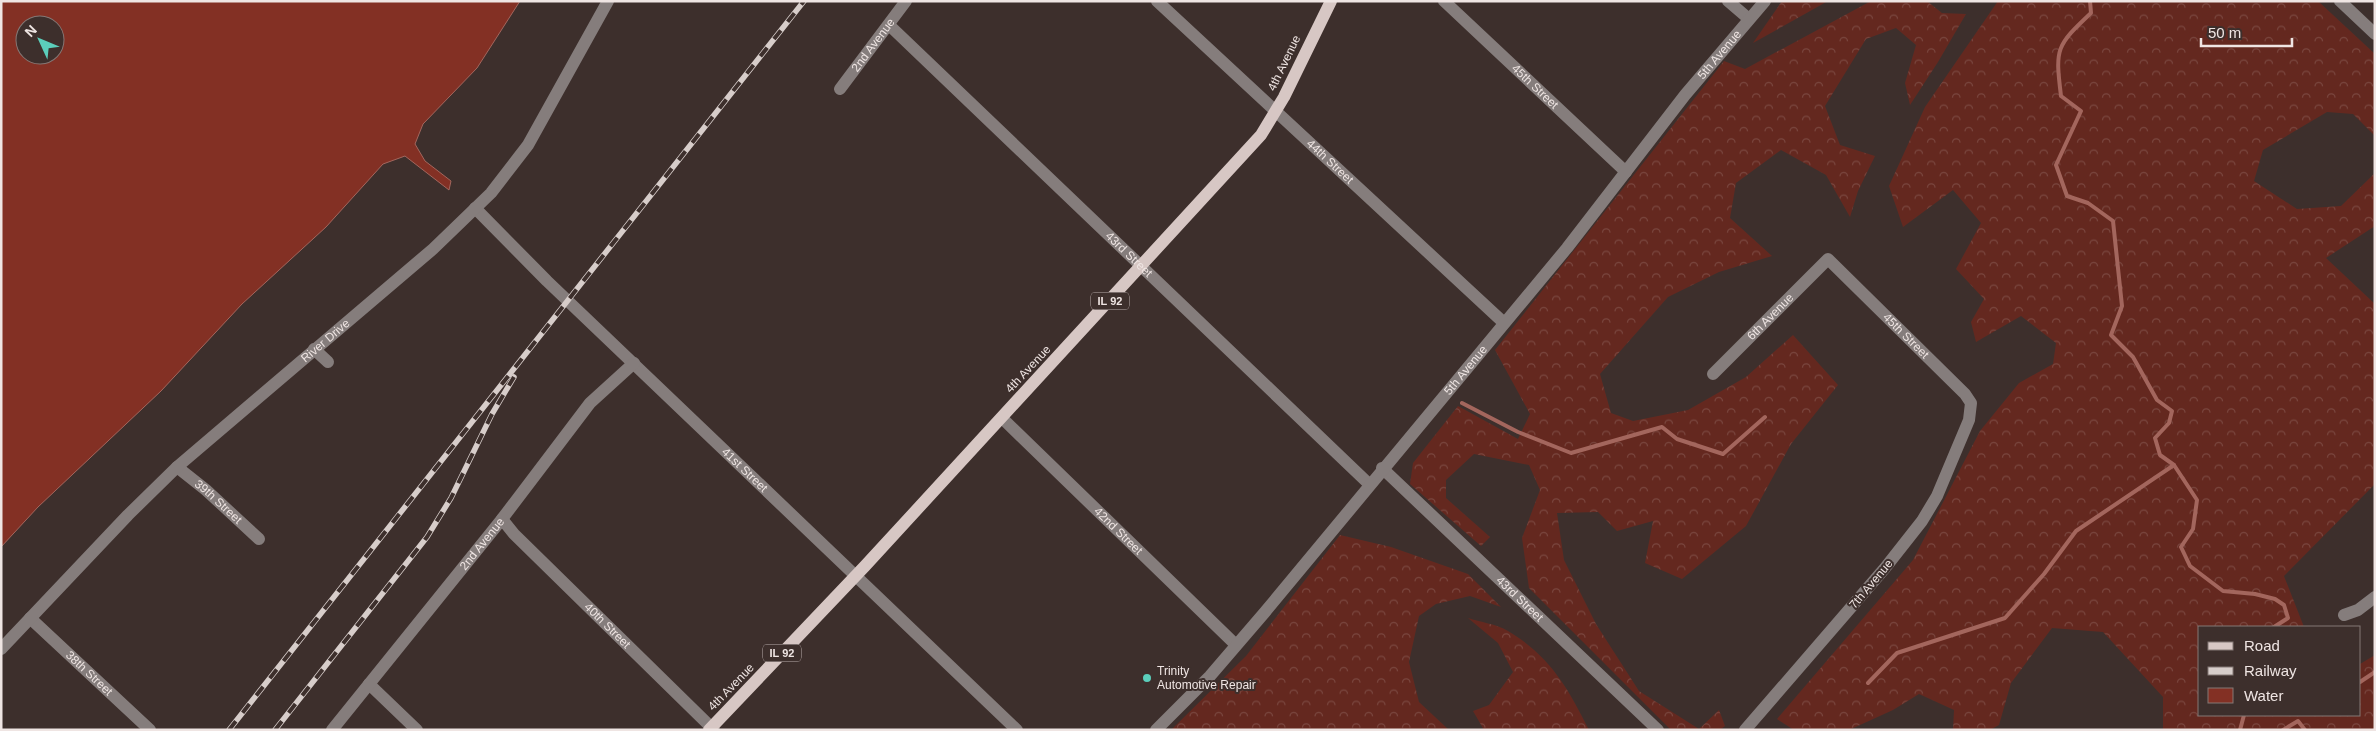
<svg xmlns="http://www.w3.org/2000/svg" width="2376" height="731" viewBox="0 0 2376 731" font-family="Helvetica,sans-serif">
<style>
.forest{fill:url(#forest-crowns)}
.water{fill:#833024;stroke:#a3665d;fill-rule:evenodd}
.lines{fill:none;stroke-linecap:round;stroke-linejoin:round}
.stream{stroke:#a3665d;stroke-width:4}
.minor{stroke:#857d7c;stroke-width:12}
.major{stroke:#d7c7c4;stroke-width:12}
.rail-casing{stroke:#d7cdca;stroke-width:5.5}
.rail{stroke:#3d2f2c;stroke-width:4;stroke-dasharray:11;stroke-linecap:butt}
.poi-dot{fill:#5bcebb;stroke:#3d2f2c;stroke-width:2}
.labels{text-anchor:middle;stroke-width:4;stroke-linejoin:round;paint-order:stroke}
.shield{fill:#3d2f2c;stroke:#baaeac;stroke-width:1}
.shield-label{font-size:11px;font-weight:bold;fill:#efe5e3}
.street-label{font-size:12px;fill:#efe5e3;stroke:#3d2f2c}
.poi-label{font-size:12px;fill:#efe5e3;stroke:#3d2f2c;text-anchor:start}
</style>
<defs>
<pattern id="forest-crowns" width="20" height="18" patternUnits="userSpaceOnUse" patternTransform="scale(1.25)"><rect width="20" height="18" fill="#64281f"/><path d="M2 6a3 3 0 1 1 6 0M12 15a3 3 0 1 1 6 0" fill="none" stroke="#7a473f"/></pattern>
</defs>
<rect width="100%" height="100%" fill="#3d2f2c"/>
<!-- forest -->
<g class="forest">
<path d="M 1782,1 L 1828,1 L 1753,43 Z"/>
<path d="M 1871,1 L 1927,1 L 1942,13 L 1966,14 L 1938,62 L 1910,105 L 1905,83 L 1916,45 L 1896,28 L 1866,39 L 1825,106 L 1840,145 L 1875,156 L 1858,191 L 1850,217 L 1826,175 L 1781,150 L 1736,183 L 1730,218 L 1772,256 L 1719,272 L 1668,297 L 1600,374 L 1611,413 L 1633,421 L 1688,410 L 1746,377 L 1793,335 L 1838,385 L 1791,444 L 1746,526 L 1682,579 L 1645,563 L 1653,521 L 1617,531 L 1598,512 L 1557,513 L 1564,560 L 1596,624 L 1639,691 L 1699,729 L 1719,710 L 1725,726 L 1720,730 L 1671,730 L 1529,588 L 1522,538 L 1540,490 L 1529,465 L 1474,454 L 1446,480 L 1446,498 L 1490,537 L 1481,546 L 1410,484 L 1413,463 L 1458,406 L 1518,439 L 1530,414 L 1495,350 L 1724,61 L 1745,69 Z"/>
<path d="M 1998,1 L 2318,1 L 2375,54 L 2375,136 L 2353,114 L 2327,112 L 2263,150 L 2254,181 L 2297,209 L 2341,206 L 2375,173 L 2375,226 L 2326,258 L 2375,304 L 2375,484 L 2284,576 L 2304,627 L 2200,627 L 2200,715 L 2360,715 L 2360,664 L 2375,655 L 2375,730 L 2163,730 L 2163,697 L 2103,632 L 2052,628 L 2011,683 L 1999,725 L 1990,730 L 1953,730 L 1954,710 L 1919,694 L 1893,710 L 1849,730 L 1794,730 L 1777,719 L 1913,560 L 1980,431 L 2019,383 L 2053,364 L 2056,343 L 2021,316 L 1976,342 L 1971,322 L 1984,299 L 1956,269 L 1981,223 L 1953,190 L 1903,227 L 1889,186 L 1925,107 Z"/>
<path d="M 1340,535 L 1391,547 L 1468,574 L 1501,607 L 1470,596 L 1436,604 L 1419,616 L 1409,662 L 1419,702 L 1449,730 L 1171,730 L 1246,656 Z"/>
<path d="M 1468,618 C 1480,622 1496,624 1508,631 C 1550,656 1568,688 1589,730 L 1484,730 L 1473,711 L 1489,705 L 1513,672 L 1498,643 Z"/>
</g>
<!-- water -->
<path class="water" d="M 1,1 L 520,1 L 477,68 L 423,124 L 415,144 L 425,161 L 451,181 L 449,190 L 405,156 L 383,164 L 326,227 L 242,304 L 161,391 L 38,507 L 1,547 ZM 25,25 L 55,25 L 55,55 L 25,55 Z"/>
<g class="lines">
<!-- stream -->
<g class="stream">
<path d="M 2090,1 L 2091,13 C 2056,46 2055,48 2061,96 L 2081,111 L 2056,165 L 2067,196 L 2088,203 L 2113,221 L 2122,306 L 2111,335 L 2133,357 L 2157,400 L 2172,411 L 2169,423 L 2155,438 L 2160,455 L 2174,465 L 2197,500 L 2193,529 L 2181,547 L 2190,566 L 2223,591 L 2255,594 L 2275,599 L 2284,605 L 2288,618 L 2274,627"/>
<path d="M 1462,403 L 1518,432 L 1571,453 L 1662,427 L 1677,439 L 1723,454 L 1765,417"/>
<path d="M 2360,682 L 2375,672"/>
<path d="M 1868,683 L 1897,653 L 2005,618 L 2044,574 L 2076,531 L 2174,465"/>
<path d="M 2240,730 L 2244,715"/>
<path d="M 2283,730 L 2298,721 L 2305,730"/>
</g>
<!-- minor -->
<g class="minor">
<path id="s1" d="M 1157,1 L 1503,322"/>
<path id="s2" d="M 1444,1 L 1626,172"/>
<path d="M 1728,1 L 1749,19"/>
<path d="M 2340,1 L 2375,34"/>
<path id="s3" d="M 889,25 L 1369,484"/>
<path id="s4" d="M 840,89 L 906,1"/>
<path id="s5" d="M 475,208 L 547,281 L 1017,730"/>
<path d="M 314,349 L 328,362"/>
<path id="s6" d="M 1713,374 L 1828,259 L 1965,394 L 1971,403 L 1969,420 L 1937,496 L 1922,521 L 1885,568 L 1745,730"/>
<path id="s7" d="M 1002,418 L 1236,645"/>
<path id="s8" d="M 177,467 L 206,490 L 259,539"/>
<path id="s9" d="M 1382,468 L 1658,730"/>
<path id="s10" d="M 502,519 L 514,534 L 714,730"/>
<path d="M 2344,615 L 2358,610 L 2375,597"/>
<path id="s11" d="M 30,618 L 150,730"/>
<path id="s12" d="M 1,649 L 128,515 L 177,467 L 433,249 L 491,193 L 528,145 L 608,1"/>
<path d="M 369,684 L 417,730"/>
<path id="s13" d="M 332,730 L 502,519 L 590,403 L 634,363"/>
<path id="s14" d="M 1156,730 L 1210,676 L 1265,612 L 1567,248 L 1685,95 L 1765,1"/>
</g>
<!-- major -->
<path class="major" d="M 709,730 L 865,566 L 1261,135 L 1284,97 L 1331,1"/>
<defs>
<g id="rail">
<path d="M 229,730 L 804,1"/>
<path d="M 275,730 L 427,537 L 451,498 L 492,414 L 514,377"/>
</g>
</defs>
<!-- rail casing -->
<use href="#rail" class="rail-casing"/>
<!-- rail -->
<use href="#rail" class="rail"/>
</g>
<!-- markers -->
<circle class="poi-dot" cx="1147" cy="678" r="5"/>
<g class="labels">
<!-- shield labels -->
<g class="shield">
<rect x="1091" y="292.5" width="38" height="17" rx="4"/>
<rect x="763" y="644.5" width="38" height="17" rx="4"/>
</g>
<g class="shield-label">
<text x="1110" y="305">IL 92</text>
<text x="782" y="657">IL 92</text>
</g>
<!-- street labels -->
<g class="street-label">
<text dy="4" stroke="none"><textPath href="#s4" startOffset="55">2nd Avenue</textPath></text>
<text dy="4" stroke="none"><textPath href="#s14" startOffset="880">5th Avenue</textPath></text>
<text transform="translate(1284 63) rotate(-64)" y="4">4th Avenue</text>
<text dy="4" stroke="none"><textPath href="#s2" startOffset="125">45th Street</textPath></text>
<text dy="4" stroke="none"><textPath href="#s1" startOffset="236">44th Street</textPath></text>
<text dy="4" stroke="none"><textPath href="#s3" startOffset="332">43rd Street</textPath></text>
<text dy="4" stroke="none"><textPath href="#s6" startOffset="81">6th Avenue</textPath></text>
<text dy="4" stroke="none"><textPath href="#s6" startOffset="272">45th Street</textPath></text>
<text dy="4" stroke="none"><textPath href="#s12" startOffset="448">River Drive</textPath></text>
<text transform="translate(1028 369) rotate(-47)" y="4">4th Avenue</text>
<text dy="4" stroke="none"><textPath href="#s14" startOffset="475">5th Avenue</textPath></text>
<text dy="4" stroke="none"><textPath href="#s5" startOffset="376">41st Street</textPath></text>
<text dy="4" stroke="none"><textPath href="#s8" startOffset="54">39th Street</textPath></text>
<text dy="4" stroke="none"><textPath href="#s7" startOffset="162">42nd Street</textPath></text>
<text dy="4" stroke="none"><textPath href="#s13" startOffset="239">2nd Avenue</textPath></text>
<text transform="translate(1871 584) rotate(-50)" y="4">7th Avenue</text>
<text dy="4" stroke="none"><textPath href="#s9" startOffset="190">43rd Street</textPath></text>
<text dy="4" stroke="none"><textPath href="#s10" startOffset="150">40th Street</textPath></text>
<text dy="4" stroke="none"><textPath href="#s11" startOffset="81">38th Street</textPath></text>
<text transform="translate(731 687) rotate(-46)" y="4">4th Avenue</text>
</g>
<!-- poi labels -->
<g class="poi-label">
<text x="1157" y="675">Trinity<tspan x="1157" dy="14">Automotive Repair</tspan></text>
</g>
</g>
<!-- border -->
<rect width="2376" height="731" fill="none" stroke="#efe5e3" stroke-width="5"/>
<!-- legend -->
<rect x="2198" y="626" width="162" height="90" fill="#3d2f2c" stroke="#847875"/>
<rect x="2208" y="642" width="25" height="8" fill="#d7c7c4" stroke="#847875"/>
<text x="2244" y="651" font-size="15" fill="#efe5e3">Road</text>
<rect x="2208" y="667" width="25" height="8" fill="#d7cdca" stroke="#847875"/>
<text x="2244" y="676" font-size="15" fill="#efe5e3">Railway</text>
<rect x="2208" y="688" width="25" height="15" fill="#833024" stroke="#847875"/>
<text x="2244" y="701" font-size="15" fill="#efe5e3">Water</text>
<!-- north arrow -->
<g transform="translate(40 40) rotate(314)"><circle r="24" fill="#3d2f2c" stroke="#847875"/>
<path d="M0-4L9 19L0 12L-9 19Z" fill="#5bcebb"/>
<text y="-8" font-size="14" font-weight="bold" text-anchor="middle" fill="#efe5e3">N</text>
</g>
<!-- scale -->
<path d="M2201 38v8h91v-8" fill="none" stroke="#efe5e3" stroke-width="2.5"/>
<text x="2208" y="38" font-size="15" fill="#efe5e3" stroke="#3d2f2c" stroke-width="4" paint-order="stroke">50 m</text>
</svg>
